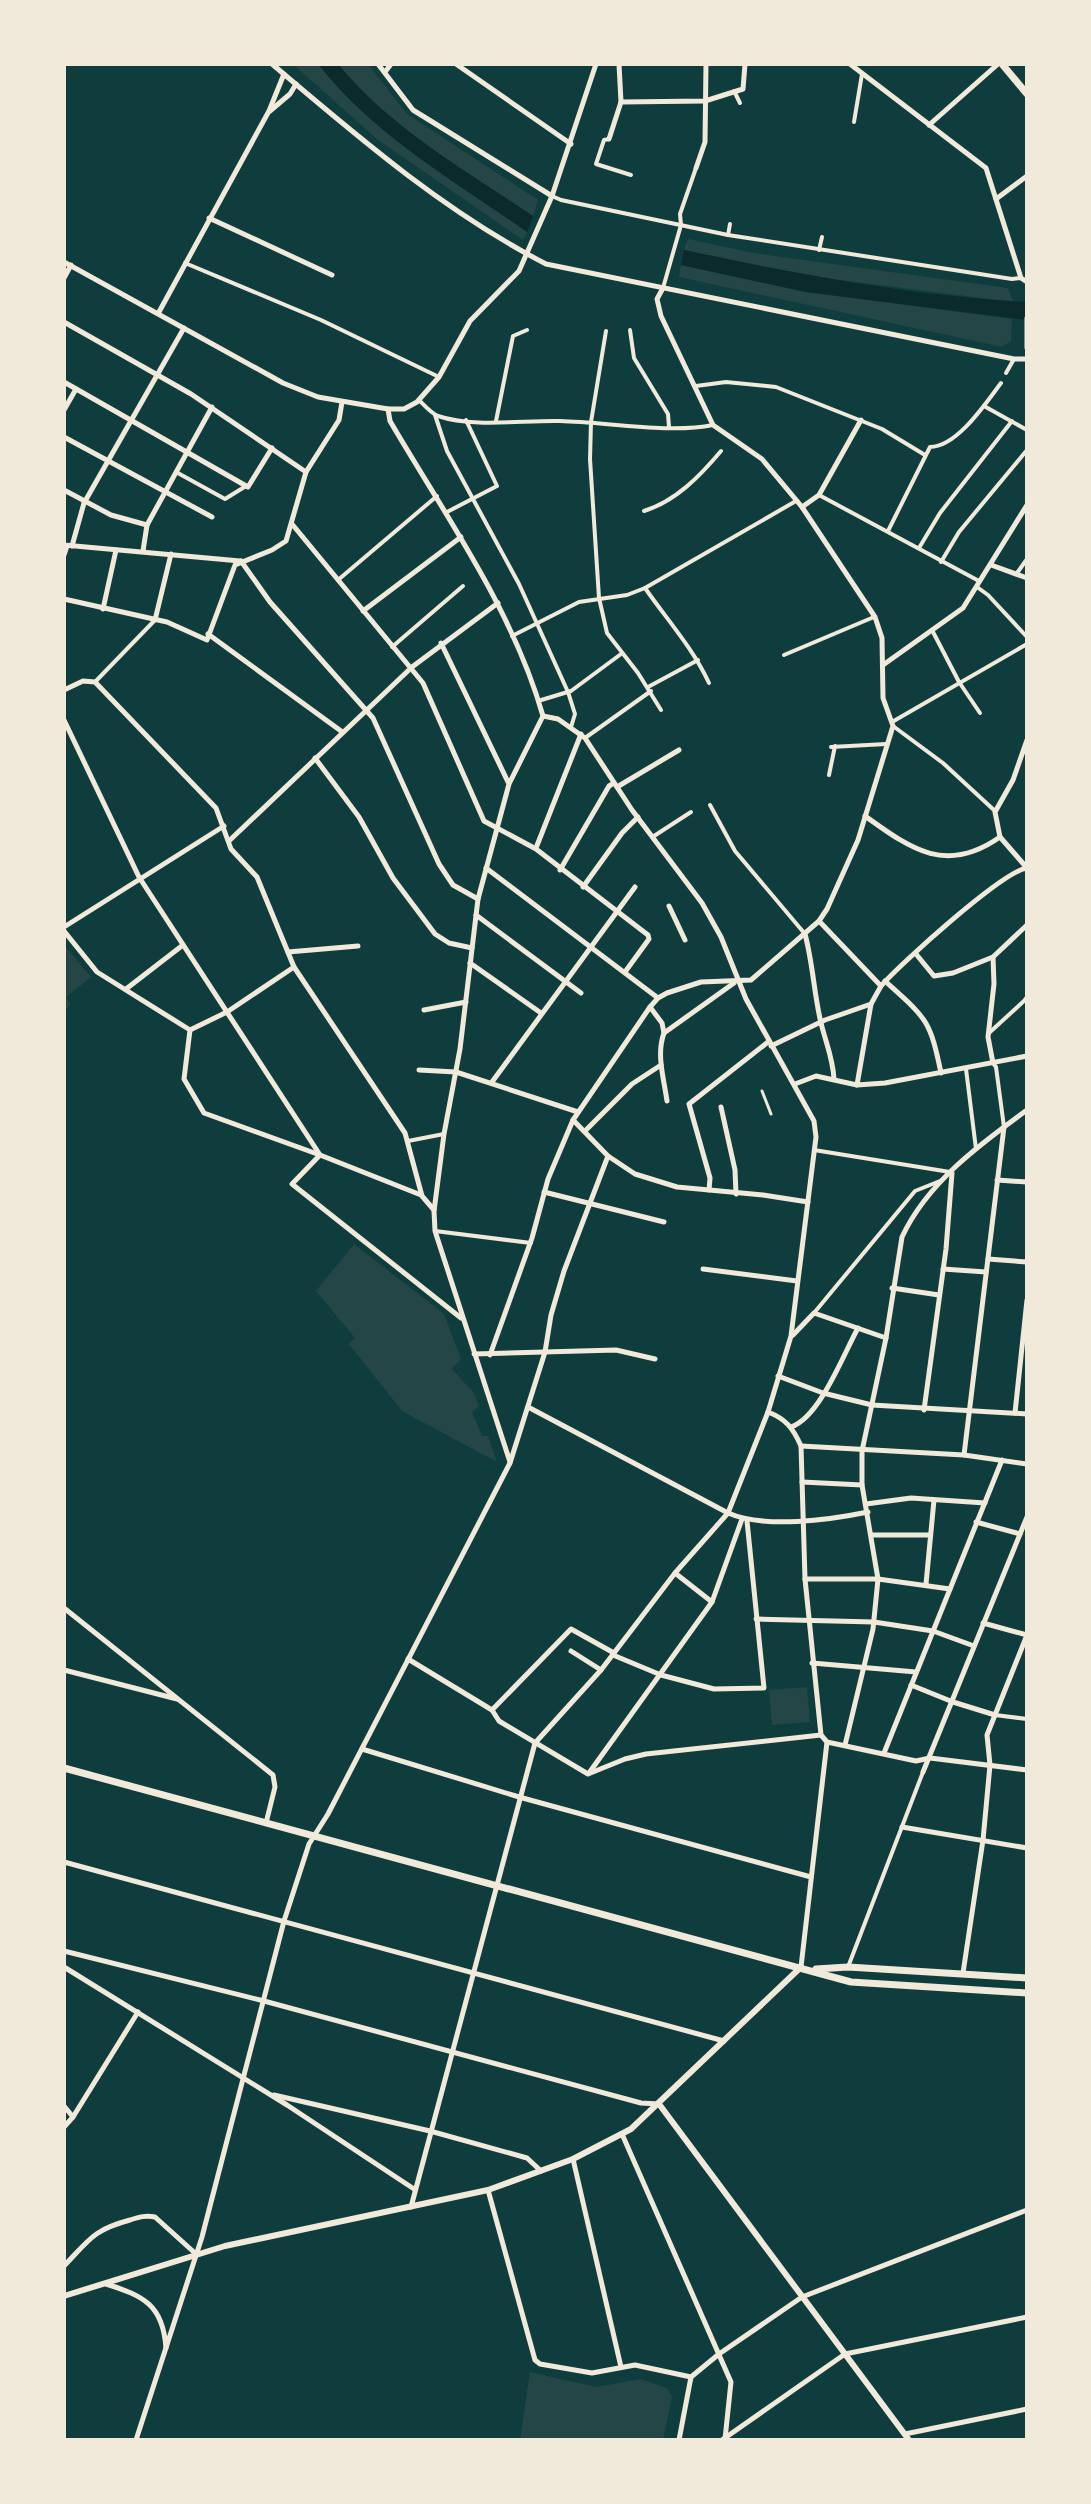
<svg xmlns="http://www.w3.org/2000/svg" width="1091" height="2504" viewBox="0 0 1091 2504" font-family="'Source Sans 3',sans-serif">
<style>
.green{fill:#244646}
.water{fill:#0a2a2b}
.lines{fill:none;stroke-linecap:round;stroke-linejoin:round}
.service{stroke:#f1e9da;stroke-width:3}
.pedestrian{stroke:#f1e9da;stroke-width:4}
.minor{stroke:#f1e9da;stroke-width:5}
.tertiary{stroke:#f1e9da;stroke-width:6}
.secondary{stroke:#f1e9da;stroke-width:7}
</style>
<rect width="100%" height="100%" fill="#0f3d3e"/>
<!-- green -->
<g class="green">
<path d="M 293,64 L 318,64 C 376,136 452,179 527,232 L 523,240 L 378,140 Z"/>
<path d="M 338,64 L 368,64 L 407,114 L 538,200 L 533,216 C 465,170 390,128 338,64 Z"/>
<path d="M 688,239 L 753,253 L 1008,288 L 1013,302 L 808,276 L 684,250 Z"/>
<path d="M 681,265 L 806,292 L 1012,319 L 1011,341 L 1002,347 L 679,277 Z"/>
<path d="M 64,945 L 91,977 L 66,997 L 71,1005 L 64,1011 Z"/>
<path d="M 354,1244 L 444,1314 L 461,1359 L 452,1369 L 473,1392 L 479,1406 L 472,1412 L 482,1436 L 488,1436 L 497,1462 L 402,1411 L 349,1344 L 355,1338 L 316,1291 Z"/>
<path d="M 807,1687 L 810,1722 L 772,1725 L 769,1690 Z"/>
<path d="M 530,2372 L 596,2387 L 640,2379 L 667,2388 L 672,2397 L 663,2440 L 520,2440 Z"/>
</g>
<!-- water -->
<g class="water">
<path d="M 318,64 L 338,64 C 390,128 465,170 533,216 L 527,232 C 452,179 376,137 318,64 Z"/>
<path d="M 684,250 C 797,274 911,296 1027,302 L 1027,320 L 806,292 L 681,265 Z"/>
</g>
<g class="lines">
<!-- service -->
<path class="service" d="M 762,1091 L 771,1114"/>
<!-- pedestrian -->
<g class="pedestrian">
<path d="M 734,91 L 740,103"/>
<path d="M 854,122 L 862,74"/>
<path d="M 609,139 L 604,140 L 596,164 L 631,175"/>
<path d="M 552,196 L 561,200 L 728,235 L 1012,279 L 1021,278"/>
<path d="M 728,235 L 730,224"/>
<path d="M 819,250 L 822,237"/>
<path d="M 185,263 L 321,320 L 439,377"/>
<path d="M 663,288 L 681,225 L 680,214 L 696,168"/>
<path d="M 630,330 L 634,358 L 668,414 L 669,427"/>
<path d="M 606,331 L 591,422 L 590,459 L 599,598 L 607,633 L 638,673 L 661,710"/>
<path d="M 1006,373 L 1014,359"/>
<path d="M 696,386 L 726,382 L 776,387 L 882,429 L 925,455"/>
<path d="M 419,400 C 424,405 431,413 438,416 C 473,428 523,420 560,421 C 607,422 669,434 713,425"/>
<path d="M 984,406 L 1027,430"/>
<path d="M 435,415 L 447,451 L 519,584 L 568,692 L 575,714 L 571,727"/>
<path d="M 496,421 L 513,336 L 527,330"/>
<path d="M 176,472 L 225,499 L 246,486"/>
<path d="M 819,495 L 979,581"/>
<path d="M 644,511 C 676,501 700,476 721,451"/>
<path d="M 447,512 L 497,486 L 466,420"/>
<path d="M 888,531 L 930,447 C 957,447 986,403 1001,383"/>
<path d="M 919,548 L 940,513 L 1012,421"/>
<path d="M 941,562 L 959,532 L 1027,450"/>
<path d="M 1017,573 L 1027,559"/>
<path d="M 338,580 L 437,496"/>
<path d="M 977,587 L 988,595 L 1027,637"/>
<path d="M 645,588 C 668,621 692,647 709,683"/>
<path d="M 932,630 L 959,682 L 980,713"/>
<path d="M 512,636 L 579,602 L 627,595 L 645,588 L 796,501"/>
<path d="M 392,647 L 463,586"/>
<path d="M 784,655 L 874,617"/>
<path d="M 95,682 L 154,621"/>
<path d="M 648,687 L 698,660"/>
<path d="M 538,701 L 571,691 L 621,654"/>
<path d="M 892,722 L 1027,644"/>
<path d="M 893,726 L 943,763 L 995,811"/>
<path d="M 585,738 L 651,691"/>
<path d="M 831,747 L 886,744"/>
<path d="M 829,775 L 835,746"/>
<path d="M 710,805 L 735,851 L 805,934"/>
<path d="M 654,836 L 691,812"/>
<path d="M 989,1033 L 1025,1000"/>
<path d="M 993,1063 L 996,1067 L 1004,1127"/>
<path d="M 966,1069 L 976,1149"/>
<path d="M 408,1141 L 444,1134"/>
<path d="M 814,1150 L 950,1172"/>
<path d="M 435,1231 L 531,1243"/>
<path d="M 814,1313 L 915,1191 L 940,1181"/>
<path d="M 995,1715 L 1027,1719"/>
<path d="M 848,1967 L 923,1772"/>
</g>
<!-- minor -->
<g class="minor">
<path d="M 272,64 C 358,137 445,212 546,264 L 1014,359 L 1027,359"/>
<path d="M 378,64 L 413,110 L 552,196"/>
<path d="M 456,64 L 571,144"/>
<path d="M 850,64 L 986,168 L 1021,278 L 1027,282"/>
<path d="M 385,72 L 391,64"/>
<path d="M 621,102 L 705,101 L 743,89 L 745,64"/>
<path d="M 270,111 L 290,94 L 296,84"/>
<path d="M 929,125 L 998,64"/>
<path d="M 609,139 L 621,102 L 619,64"/>
<path d="M 696,168 L 705,142 L 706,64"/>
<path d="M 996,199 L 1027,176"/>
<path d="M 209,218 L 332,275"/>
<path d="M 64,262 L 283,383 L 318,397 L 388,409 L 404,409 L 417,402 L 439,377 L 470,321 L 519,271 L 552,196 L 596,64"/>
<path d="M 64,278 L 71,265"/>
<path d="M 159,312 L 269,111 L 284,74"/>
<path d="M 1027,318 L 1027,348"/>
<path d="M 64,322 L 191,394 L 306,472"/>
<path d="M 64,382 L 248,487 L 272,448"/>
<path d="M 388,409 L 390,421 C 446,517 512,608 543,716"/>
<path d="M 64,410 L 76,389"/>
<path d="M 64,437 L 212,517"/>
<path d="M 64,490 L 111,515 L 147,525"/>
<path d="M 802,507 L 819,495 L 861,420"/>
<path d="M 292,524 L 423,683 L 484,821 L 536,849 L 648,935 L 649,939 L 625,972"/>
<path d="M 64,545 L 240,561"/>
<path d="M 72,546 L 84,503 L 184,328"/>
<path d="M 143,551 L 147,525 L 212,407"/>
<path d="M 64,555 L 67,546"/>
<path d="M 241,561 L 270,602 L 373,718 L 439,864 L 453,885 L 478,899"/>
<path d="M 991,565 L 1027,578"/>
<path d="M 64,599 L 167,622 L 207,640 L 235,565 L 272,550 L 286,541 L 306,472 L 339,420 L 342,402"/>
<path d="M 103,609 L 116,550"/>
<path d="M 363,611 L 461,537"/>
<path d="M 155,620 L 171,554"/>
<path d="M 208,634 L 341,731"/>
<path d="M 441,643 L 508,782"/>
<path d="M 883,665 L 963,608 L 1027,505"/>
<path d="M 64,690 L 83,681 L 95,682 L 216,808 L 231,849 L 257,877 L 294,967 L 405,1133 L 422,1196 L 434,1210"/>
<path d="M 64,720 L 139,877 L 320,1155 L 292,1184 L 461,1318"/>
<path d="M 1027,740 L 1013,780 L 995,812 L 1000,837 L 1027,868"/>
<path d="M 315,758 L 359,817 L 393,878 L 435,934 L 449,943 L 472,948"/>
<path d="M 617,787 L 679,750"/>
<path d="M 865,816 C 911,849 946,875 1000,837"/>
<path d="M 230,840 L 412,667 L 498,603"/>
<path d="M 536,848 L 581,734"/>
<path d="M 486,868 L 658,998"/>
<path d="M 560,870 L 609,786 L 614,783"/>
<path d="M 583,887 L 622,833 L 638,817"/>
<path d="M 669,906 L 685,940"/>
<path d="M 476,915 L 581,993"/>
<path d="M 819,921 L 881,986"/>
<path d="M 64,927 L 224,826"/>
<path d="M 64,931 L 97,972 L 190,1030"/>
<path d="M 805,934 C 813,964 814,994 821,1023 C 826,1043 833,1059 834,1079"/>
<path d="M 288,952 L 358,946"/>
<path d="M 916,954 L 934,976 L 953,973 L 993,957 L 1027,925"/>
<path d="M 993,957 L 994,984 L 988,1037 L 993,1063"/>
<path d="M 470,963 L 541,1013"/>
<path d="M 885,981 C 926,1018 930,1019 941,1073"/>
<path d="M 126,989 L 183,945"/>
<path d="M 1026,999 L 1027,998"/>
<path d="M 650,1007 L 662,1023 L 664,1033"/>
<path d="M 424,1010 L 466,1002"/>
<path d="M 190,1030 L 184,1079 L 204,1113 L 320,1155 L 421,1195"/>
<path d="M 190,1030 L 227,1012 L 294,967"/>
<path d="M 771,1046 L 825,1020 L 871,1004"/>
<path d="M 419,1070 L 456,1072 L 578,1112"/>
<path d="M 492,1082 L 635,887"/>
<path d="M 795,1084 L 816,1076 L 857,1085 L 885,1083 L 1027,1056"/>
<path d="M 857,1085 L 871,1004 L 881,986 C 900,964 1003,871 1027,868"/>
<path d="M 667,1101 C 664,1079 656,1054 664,1033 L 734,983"/>
<path d="M 721,1107 L 735,1170 L 736,1194"/>
<path d="M 573,1120 L 608,1156 L 635,1174 L 677,1187 L 763,1195 L 808,1202"/>
<path d="M 585,1131 L 632,1084 L 661,1065"/>
<path d="M 997,1180 L 1027,1182"/>
<path d="M 709,1190 L 710,1178 L 689,1104 L 768,1042"/>
<path d="M 544,1192 L 664,1222"/>
<path d="M 988,1259 L 1027,1262"/>
<path d="M 703,1269 L 797,1281"/>
<path d="M 943,1269 L 986,1272"/>
<path d="M 892,1288 L 939,1295"/>
<path d="M 793,1335 L 814,1313 L 886,1338"/>
<path d="M 474,1354 L 616,1350 L 655,1359"/>
<path d="M 490,1355 L 532,1238 L 548,1179 L 573,1120 L 650,1007 L 658,998 L 667,993 L 701,982 L 751,980 L 819,921 L 827,909 L 858,840 L 893,726 L 883,698 L 882,638 L 875,617 L 802,507 L 762,459 L 713,425 L 661,316 L 657,299 L 663,288"/>
<path d="M 778,1376 L 823,1393 L 872,1405 L 1027,1414"/>
<path d="M 528,1407 L 728,1513 C 765,1529 829,1520 868,1512"/>
<path d="M 924,1410 L 946,1249 L 952,1173"/>
<path d="M 768,1412 C 786,1419 793,1428 801,1446 L 805,1579 L 821,1735 L 827,1742 L 916,1761 L 930,1758 L 1027,1770"/>
<path d="M 1015,1413 L 1027,1300"/>
<path d="M 791,1427 C 820,1417 843,1355 858,1328"/>
<path d="M 801,1446 L 964,1455 L 1027,1464"/>
<path d="M 964,1455 L 1004,1127"/>
<path d="M 510,1462 L 435,1231 L 434,1211 L 444,1134 L 460,1049 L 478,899 L 509,784 L 543,716"/>
<path d="M 802,1482 L 862,1485"/>
<path d="M 866,1504 L 911,1498 L 985,1503"/>
<path d="M 976,1522 L 1020,1534"/>
<path d="M 872,1535 L 929,1535"/>
<path d="M 675,1573 L 712,1602 L 742,1519"/>
<path d="M 805,1579 L 878,1579 L 950,1589"/>
<path d="M 926,1584 L 934,1500"/>
<path d="M 64,1608 L 273,1775 L 275,1787 L 266,1823"/>
<path d="M 756,1619 L 874,1622 L 933,1631 L 974,1646"/>
<path d="M 983,1623 L 1027,1635"/>
<path d="M 571,1651 L 601,1670"/>
<path d="M 613,1655 L 661,1675 L 714,1689 L 764,1688 L 747,1521"/>
<path d="M 408,1659 L 492,1710 L 499,1721 L 588,1774 L 625,1759 L 646,1754 L 821,1735"/>
<path d="M 812,1663 L 916,1672"/>
<path d="M 64,1670 L 177,1699"/>
<path d="M 911,1685 L 953,1702 L 995,1715"/>
<path d="M 492,1710 L 571,1629 L 614,1653"/>
<path d="M 845,1745 L 873,1629 L 878,1579 L 862,1485 L 862,1451 L 886,1338 L 902,1237 C 927,1183 980,1144 1027,1110"/>
<path d="M 362,1749 L 519,1797 L 811,1877"/>
<path d="M 884,1753 L 1002,1460"/>
<path d="M 923,1772 L 1027,1517"/>
<path d="M 589,1773 L 712,1602"/>
<path d="M 902,1827 L 1027,1848"/>
<path d="M 64,1862 L 724,2041"/>
<path d="M 64,1951 L 264,2001 L 641,2103 L 659,2104"/>
<path d="M 64,1967 L 287,2105 L 414,2189"/>
<path d="M 801,1967 L 827,1742"/>
<path d="M 963,1973 L 983,1840 L 990,1765 L 987,1735 L 1027,1635"/>
<path d="M 274,2095 L 430,2131 L 527,2158 L 541,2171"/>
<path d="M 64,2106 L 73,2117"/>
<path d="M 64,2127 L 73,2117 L 138,2012"/>
<path d="M 622,2134 L 731,2382 L 725,2439"/>
<path d="M 573,2159 L 621,2367"/>
<path d="M 488,2190 L 535,2360 L 540,2364 L 592,2373 L 635,2365 L 691,2377 L 719,2354 L 802,2297 L 1027,2210"/>
<path d="M 411,2207 L 535,1743 L 601,1670 L 675,1573 L 728,1513 L 768,1412 L 791,1336 L 816,1137 L 814,1121 L 746,999 L 721,937 L 702,903 L 632,810 L 585,738 L 558,719 L 543,716"/>
<path d="M 64,2266 C 90,2239 93,2230 130,2220 C 139,2217 146,2215 155,2217 L 196,2254"/>
<path d="M 106,2284 C 144,2296 163,2305 166,2348"/>
<path d="M 905,2434 L 1027,2409"/>
<path d="M 136,2440 L 202,2237 L 284,1921 L 309,1844 L 328,1814 L 510,1463 L 545,1352 L 551,1315 L 564,1271 L 608,1156"/>
<path d="M 679,2440 L 691,2377"/>
<path d="M 722,2440 L 845,2354 L 1027,2317"/>
</g>
<!-- tertiary -->
<g class="tertiary">
<path d="M 659,2104 L 909,2440"/>
<path d="M 64,2296 L 225,2246 L 488,2190 L 573,2159 L 631,2129 L 801,1967"/>
</g>
<!-- secondary -->
<g class="secondary">
<path d="M 1002,64 L 1027,94"/>
<path d="M 64,1768 L 851,1982 L 1027,1993"/>
<path d="M 816,1969 L 848,1967 L 1027,1978"/>
</g>
</g>
<!-- border -->
<rect width="1091" height="2504" fill="none" stroke="#f1e9da" stroke-width="132"/>
</svg>
